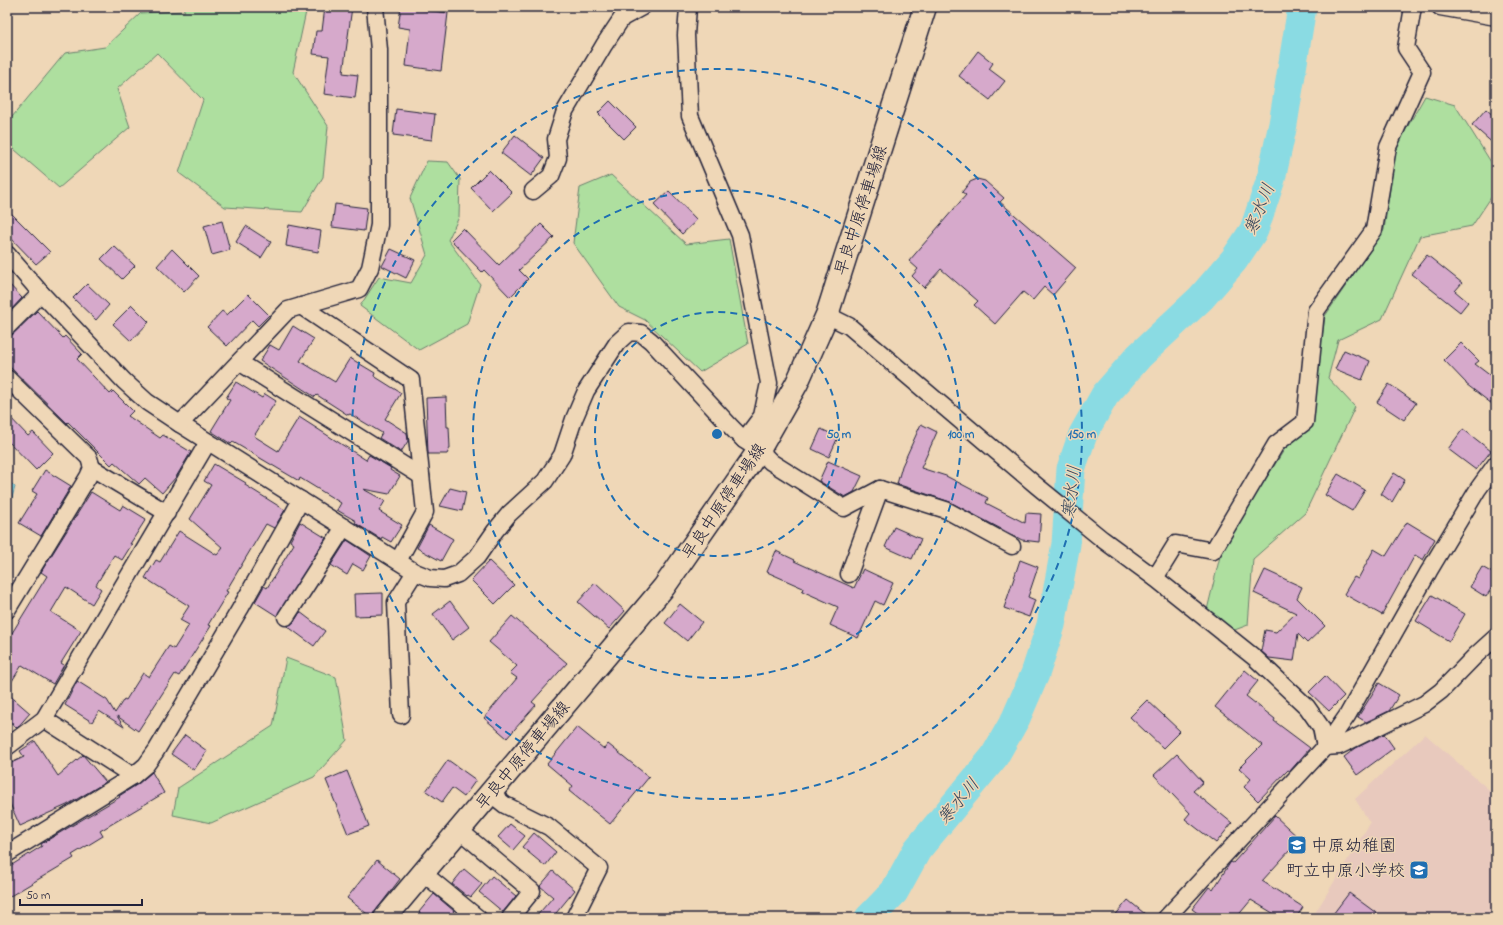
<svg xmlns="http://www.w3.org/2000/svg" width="1503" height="925" viewBox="0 0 1503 925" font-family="'Indie Flower','Klee One',sans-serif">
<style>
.built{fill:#e8c9bd}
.green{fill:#aedf9f;stroke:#68806d}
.water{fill:#8adbe3;stroke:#6091a0}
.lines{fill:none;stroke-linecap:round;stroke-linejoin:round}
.river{stroke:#8adbe3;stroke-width:29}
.building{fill:#d6a9cb;stroke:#22223b}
.street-casing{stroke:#22223b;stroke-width:19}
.secondary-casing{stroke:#22223b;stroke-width:25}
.street{stroke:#efd7b7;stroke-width:16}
.secondary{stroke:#efd7b7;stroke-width:22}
.ring{fill:none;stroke:#1f6fb2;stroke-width:2;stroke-dasharray:7 5}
.labels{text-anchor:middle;stroke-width:3;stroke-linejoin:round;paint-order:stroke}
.street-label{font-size:17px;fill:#22223b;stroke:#efd7b7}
.poi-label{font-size:17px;fill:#22223b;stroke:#efd7b7;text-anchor:start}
.water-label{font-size:18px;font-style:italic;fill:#37475d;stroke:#efd7b7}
.centre{fill:#1f6fb2;stroke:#efd7b7;stroke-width:2}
.ring-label{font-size:12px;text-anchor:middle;font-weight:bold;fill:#1f6fb2;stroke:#efd7b7;stroke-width:3;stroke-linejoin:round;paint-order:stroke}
</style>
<rect width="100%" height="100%" fill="#efd7b7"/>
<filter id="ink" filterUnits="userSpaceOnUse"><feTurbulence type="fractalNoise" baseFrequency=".025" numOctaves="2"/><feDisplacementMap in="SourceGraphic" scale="8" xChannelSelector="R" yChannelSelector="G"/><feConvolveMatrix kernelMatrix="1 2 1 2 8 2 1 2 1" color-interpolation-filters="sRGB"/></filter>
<g filter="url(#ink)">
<!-- built -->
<path class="built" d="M 1425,734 L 1496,796 L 1496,918 L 1312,918 L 1370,823 L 1355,799 Z"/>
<!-- green -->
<g class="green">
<path d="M 182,7 L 307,7 L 293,72 L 328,126 L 323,177 L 302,212 L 225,207 L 179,173 L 203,100 L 157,53 L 117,89 L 130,127 L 59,188 L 7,143 L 7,123 L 65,53 L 105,47 L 141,13 L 185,11 Z"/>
<path d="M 1425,96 L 1455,105 L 1496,170 L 1496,190 L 1472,226 L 1420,236 L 1382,319 L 1338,340 L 1328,378 L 1355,407 L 1305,513 L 1253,559 L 1248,625 L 1232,631 L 1207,610 L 1222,548 L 1286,447 L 1310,427 L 1325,316 L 1384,230 L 1396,147 Z"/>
<path d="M 427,161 L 448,162 L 460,179 L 459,217 L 448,240 L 480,284 L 467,324 L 419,350 L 360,306 L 379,277 L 411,283 L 427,255 L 410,198 Z"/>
<path d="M 611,175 L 686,244 L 729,239 L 748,344 L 700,372 L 645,320 L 619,307 L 573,243 L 580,188 Z"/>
<path d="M 286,658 L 336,677 L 347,740 L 314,777 L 211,823 L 173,815 L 178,788 L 273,726 Z"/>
</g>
<!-- water -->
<path class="water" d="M 7,479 L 15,487 L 9,508 L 7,511 Z"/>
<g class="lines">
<!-- river -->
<path class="river" d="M 869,918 L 894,892 L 917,850 L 994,757 L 1016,718 L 1035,674 L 1051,625 L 1066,544 L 1071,469 L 1083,434 L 1105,395 L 1139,356 L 1201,298 L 1234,260 L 1254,230 L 1271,179 L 1283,124 L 1302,7"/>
</g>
<!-- building -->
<g class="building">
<path d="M 325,7 L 352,7 L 343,73 L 358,75 L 355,98 L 324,94 L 329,56 L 313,54 L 316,31 L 322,31 Z"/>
<path d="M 401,7 L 448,13 L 441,71 L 406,66 L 410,29 L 398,27 Z"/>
<path d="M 978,51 L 993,63 L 989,69 L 1005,81 L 990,100 L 959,76 Z"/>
<path d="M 610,101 L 636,127 L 624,139 L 598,113 Z"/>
<path d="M 396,109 L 435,114 L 432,140 L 393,135 Z"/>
<path d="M 1486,109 L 1496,118 L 1496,146 L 1472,125 Z"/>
<path d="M 515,135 L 544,158 L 531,176 L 501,153 Z"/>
<path d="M 489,170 L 512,193 L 493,211 L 471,188 Z"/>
<path d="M 977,179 L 985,181 L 1004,198 L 1000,202 L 1076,268 L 1053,295 L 1044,287 L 1033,300 L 1023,292 L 995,324 L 974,305 L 978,301 L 941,269 L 924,288 L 912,276 L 918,269 L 909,261 L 966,195 L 962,192 L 970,182 Z"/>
<path d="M 669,191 L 697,220 L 682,234 L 654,205 Z"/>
<path d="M 335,204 L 367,208 L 364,231 L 332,227 Z"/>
<path d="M 7,209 L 50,252 L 36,264 L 7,234 Z"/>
<path d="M 222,221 L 230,250 L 212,255 L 204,226 Z"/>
<path d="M 541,224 L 554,237 L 519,270 L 528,279 L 510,297 L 484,270 L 482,272 L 451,240 L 463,228 L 499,265 Z"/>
<path d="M 289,225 L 321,231 L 318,252 L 286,246 Z"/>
<path d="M 246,226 L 271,242 L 261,258 L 236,242 Z"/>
<path d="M 114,246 L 135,266 L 122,279 L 101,259 Z"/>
<path d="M 172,249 L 199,276 L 184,292 L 157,266 Z"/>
<path d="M 391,249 L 415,260 L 406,278 L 382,266 Z"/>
<path d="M 1427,255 L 1462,283 L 1455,291 L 1468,302 L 1460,312 L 1412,274 Z"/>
<path d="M 7,282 L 22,298 L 9,312 L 7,310 Z"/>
<path d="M 87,284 L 109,305 L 96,320 L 73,298 Z"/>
<path d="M 248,294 L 269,315 L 258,326 L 252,320 L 227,346 L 207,327 L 222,311 L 227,315 Z"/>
<path d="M 132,305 L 149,322 L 131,341 L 113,324 Z"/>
<path d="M 37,311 L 63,338 L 65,336 L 82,354 L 77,359 L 110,394 L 113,391 L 133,411 L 128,416 L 160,438 L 163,435 L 191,452 L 176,477 L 162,493 L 145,478 L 139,484 L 114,462 L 111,465 L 68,422 L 67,423 L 7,364 L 7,340 Z"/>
<path d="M 293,326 L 314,339 L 300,361 L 335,382 L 350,358 L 375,373 L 374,376 L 401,393 L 385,419 L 407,433 L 408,441 L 401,452 L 379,438 L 382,433 L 350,414 L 348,415 L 317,395 L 315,397 L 260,361 L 270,345 L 279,350 Z"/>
<path d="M 1461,343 L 1479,361 L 1475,364 L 1496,380 L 1496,407 L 1466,384 L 1466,383 L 1444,360 Z"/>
<path d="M 1344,350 L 1370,361 L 1362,380 L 1335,369 Z"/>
<path d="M 236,382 L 262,398 L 265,394 L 276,401 L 254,436 L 278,451 L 299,417 L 366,460 L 369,455 L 391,468 L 390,470 L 400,476 L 389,494 L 363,489 L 385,501 L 379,511 L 402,525 L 391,542 L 382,537 L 381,539 L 355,523 L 356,521 L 337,510 L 341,503 L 300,478 L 299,481 L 233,442 L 231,444 L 211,431 L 230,400 L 226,398 Z"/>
<path d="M 1389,384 L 1416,403 L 1404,420 L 1377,402 Z"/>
<path d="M 446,397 L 447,427 L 449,427 L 450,448 L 447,454 L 428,454 L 426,398 Z"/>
<path d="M 7,414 L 28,436 L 33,432 L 53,453 L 36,470 L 7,440 Z"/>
<path d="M 921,424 L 937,432 L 921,468 L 946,476 L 988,498 L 986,503 L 1025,523 L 1026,513 L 1041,514 L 1039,542 L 1022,540 L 950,502 L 897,484 L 902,466 Z"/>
<path d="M 821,429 L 838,437 L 829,457 L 812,449 Z"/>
<path d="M 1463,429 L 1491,451 L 1476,470 L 1448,449 Z"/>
<path d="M 828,461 L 862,476 L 854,492 L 845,497 L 819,481 Z"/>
<path d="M 214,464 L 246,483 L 245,485 L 285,510 L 274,528 L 266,524 L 226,591 L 228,592 L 208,625 L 211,626 L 179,676 L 175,674 L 138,731 L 117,716 L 124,727 L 99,711 L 92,722 L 65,705 L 77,681 L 107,700 L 115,713 L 124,699 L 126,700 L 143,673 L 149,677 L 169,646 L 174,649 L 189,625 L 180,620 L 189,606 L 145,578 L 156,560 L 160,562 L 179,531 L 217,555 L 223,548 L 190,519 L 211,485 L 204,481 Z"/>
<path d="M 45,470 L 71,486 L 41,536 L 19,523 L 37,494 L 32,491 Z"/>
<path d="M 1394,473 L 1405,480 L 1392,502 L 1381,494 Z"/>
<path d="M 1338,474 L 1365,490 L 1352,511 L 1325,495 Z"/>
<path d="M 450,488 L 466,492 L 462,511 L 440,506 Z"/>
<path d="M 91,492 L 120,510 L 123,505 L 146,519 L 130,544 L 132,544 L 122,560 L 114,555 L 96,585 L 101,589 L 92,604 L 66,587 L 51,612 L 81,631 L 61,663 L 64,665 L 53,684 L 22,665 L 7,689 L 7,630 L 12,633 L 47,576 L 41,572 Z"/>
<path d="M 300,522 L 326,538 L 277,616 L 255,602 L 264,586 L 267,588 L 294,544 L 290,541 Z"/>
<path d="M 1407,522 L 1435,539 L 1423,560 L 1415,555 L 1382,615 L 1344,594 L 1354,577 L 1358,579 L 1374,549 L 1386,556 Z"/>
<path d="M 429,525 L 453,539 L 441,561 L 417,548 Z"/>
<path d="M 894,527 L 921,539 L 912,559 L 885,547 Z"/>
<path d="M 347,540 L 371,556 L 363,570 L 353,564 L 347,575 L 331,565 Z"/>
<path d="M 776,551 L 795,560 L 794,561 L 854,588 L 863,569 L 893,583 L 883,605 L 875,601 L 858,638 L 830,625 L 838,607 L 802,591 L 803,588 L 767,572 Z"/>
<path d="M 1020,560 L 1038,567 L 1028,597 L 1035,600 L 1029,617 L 1004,608 Z"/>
<path d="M 489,561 L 514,585 L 495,604 L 471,580 Z"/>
<path d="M 1482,567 L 1496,575 L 1496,581 L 1486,597 L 1470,587 Z"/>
<path d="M 1265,570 L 1302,587 L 1297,598 L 1325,626 L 1307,643 L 1298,634 L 1294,661 L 1269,658 L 1261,651 L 1265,630 L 1276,632 L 1296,613 L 1254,593 Z"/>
<path d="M 595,583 L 625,611 L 609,629 L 578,602 Z"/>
<path d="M 383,593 L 383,615 L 355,616 L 354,594 Z"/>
<path d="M 1432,595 L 1465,614 L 1449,641 L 1416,621 Z"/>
<path d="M 450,601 L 469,627 L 452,640 L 433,614 Z"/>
<path d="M 680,604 L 702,622 L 687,641 L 665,623 Z"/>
<path d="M 300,612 L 325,631 L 314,646 L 287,626 L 294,622 Z"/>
<path d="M 512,616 L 567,663 L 532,702 L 536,705 L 507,738 L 484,718 L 517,678 L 510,673 L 517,666 L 489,642 Z"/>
<path d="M 1245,670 L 1258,681 L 1246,696 L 1275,719 L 1274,721 L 1310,748 L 1290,771 L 1288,770 L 1258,801 L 1244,787 L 1251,779 L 1239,768 L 1262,745 L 1215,707 Z"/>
<path d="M 1325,676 L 1344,696 L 1329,711 L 1309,692 Z"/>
<path d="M 1379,683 L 1399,695 L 1389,711 L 1366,722 L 1358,717 Z"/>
<path d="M 7,693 L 30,713 L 17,728 L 7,719 Z"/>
<path d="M 1147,700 L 1180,731 L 1163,748 L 1130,717 Z"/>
<path d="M 577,727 L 604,749 L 608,744 L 649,777 L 610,824 L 569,791 L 573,786 L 547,764 Z"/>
<path d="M 1384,734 L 1394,748 L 1357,775 L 1344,757 L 1356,748 Z"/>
<path d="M 185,735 L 207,751 L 194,770 L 171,754 Z"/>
<path d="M 35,741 L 58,776 L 83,755 L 106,782 L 67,805 L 20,826 L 7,797 L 7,765 L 24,757 L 20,751 Z"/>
<path d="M 1177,754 L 1203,782 L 1193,791 L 1232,823 L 1216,843 L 1185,819 L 1190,813 L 1154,775 Z"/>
<path d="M 448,760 L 476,780 L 464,797 L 452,788 L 442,802 L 426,791 Z"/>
<path d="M 347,771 L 369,826 L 348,834 L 326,780 Z"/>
<path d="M 152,772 L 164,793 L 100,831 L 103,836 L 72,855 L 74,858 L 7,898 L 7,868 L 42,846 L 41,844 L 120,797 L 119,796 L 138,784 Z"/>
<path d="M 1275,816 L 1300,839 L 1262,881 L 1303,907 L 1296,918 L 1281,918 L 1251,900 L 1236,918 L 1204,918 L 1192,909 L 1209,887 L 1213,890 L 1230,863 L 1231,862 L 1233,863 Z"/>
<path d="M 510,824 L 525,836 L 513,850 L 498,837 Z"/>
<path d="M 534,833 L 556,852 L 545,866 L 522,847 Z"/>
<path d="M 377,860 L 400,879 L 371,917 L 347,898 Z"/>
<path d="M 464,869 L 482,884 L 471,897 L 468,895 L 467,896 L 452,884 Z"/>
<path d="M 553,871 L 575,890 L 552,918 L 535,918 L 553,897 L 540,886 Z"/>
<path d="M 492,876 L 516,896 L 503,912 L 479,892 Z"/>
<path d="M 1349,893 L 1383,918 L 1330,918 Z"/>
<path d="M 434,894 L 454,911 L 448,918 L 426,918 L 419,912 Z"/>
<path d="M 1128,900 L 1150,918 L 1113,918 Z"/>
</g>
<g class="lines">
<defs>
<g id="street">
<path d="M 688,7 L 686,35 L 690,116 L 740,235 L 769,383 L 762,416 L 744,440"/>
<path d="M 1440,7 L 1496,17"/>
<path d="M 533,191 L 551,176 L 558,158 L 556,139 L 565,111 L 604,45 L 622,18 L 642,7"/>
<path d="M 7,254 L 41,293 L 124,381 L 147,402 L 180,424 L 415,572 L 430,578 L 444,579 L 458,574 L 477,557 L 495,531 L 509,514 L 545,481 L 562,455 L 574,419 L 586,391 L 617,343 L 629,332 L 641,333 L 651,341 L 732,428 L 744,440 L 759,450 L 771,462 L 844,508 L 880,489 L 946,510 L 1012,546"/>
<path d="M 301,306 L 411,380 L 425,512 L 398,561"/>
<path d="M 827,315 L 849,326 L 1037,486 L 1102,539 L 1155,578 L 1255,658 L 1307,707 L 1321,727 L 1325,747"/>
<path d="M 7,327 L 41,293"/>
<path d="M 239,362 L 421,476"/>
<path d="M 7,378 L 89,458 L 92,468 L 88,477 L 7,610"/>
<path d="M 180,424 L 288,310 L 359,289 L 370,268 L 379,225 L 379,50 L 375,7"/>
<path d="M 92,468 L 167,513"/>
<path d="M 849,574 L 880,489"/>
<path d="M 1155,578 L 1176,544 L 1213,551 L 1276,444 L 1305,422 L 1316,311 L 1374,230 L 1388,147 L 1422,72 L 1406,48 L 1413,7"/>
<path d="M 286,617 L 344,527"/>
<path d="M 401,715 L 396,602 L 415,572"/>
<path d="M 44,719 L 133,776"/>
<path d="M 7,747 L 44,719 L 208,442"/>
<path d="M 1325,747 L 1339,746 L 1424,704 L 1441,691 L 1475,656 L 1496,637"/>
<path d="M 490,793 L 505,805 L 549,827 L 599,868 L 574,918"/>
<path d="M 459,830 L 532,891 L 510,918"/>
<path d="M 7,854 L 133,776 L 146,765 L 156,751 L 240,609 L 301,500"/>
<path d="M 423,873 L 478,918"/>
<path d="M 1166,918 L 1325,747 L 1347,716 L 1429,571 L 1478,489 L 1496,464"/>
</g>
<path id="secondary" d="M 385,918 L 664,587 L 759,450 L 797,383 L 827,315 L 925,7"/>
</defs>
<!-- street casing -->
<use href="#street" class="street-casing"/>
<!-- secondary casing -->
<use href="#secondary" class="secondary-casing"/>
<!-- street -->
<use href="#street" class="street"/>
<!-- secondary -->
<use href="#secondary" class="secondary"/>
</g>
</g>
<!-- distance rings -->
<g class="ring">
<circle cx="717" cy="434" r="122"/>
<circle cx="717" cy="434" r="244"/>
<circle cx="717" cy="434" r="365"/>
</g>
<!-- icons -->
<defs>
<symbol id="school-square" viewBox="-11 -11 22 22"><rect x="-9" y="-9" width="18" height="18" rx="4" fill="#1f6fb2" stroke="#efd7b7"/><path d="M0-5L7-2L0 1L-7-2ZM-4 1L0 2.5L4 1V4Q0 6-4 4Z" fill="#fff"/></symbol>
</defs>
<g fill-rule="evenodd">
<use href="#school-square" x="1286" y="834" width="22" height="22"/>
<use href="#school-square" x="1408" y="859" width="22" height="22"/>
</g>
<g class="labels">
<!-- street labels -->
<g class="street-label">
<text transform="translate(860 210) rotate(-72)" y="6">早良中原停車場線</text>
<text transform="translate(723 501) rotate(-56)" y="6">早良中原停車場線</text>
<text transform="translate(522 755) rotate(-50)" y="6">早良中原停車場線</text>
</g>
<!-- poi labels -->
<g class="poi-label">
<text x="1311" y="851">中原幼稚園</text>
<text x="1405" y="876" text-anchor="end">町立中原小学校</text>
</g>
<!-- water labels -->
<g class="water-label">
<text transform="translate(1259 209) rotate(-68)" y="6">寒水川</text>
<text transform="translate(1071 492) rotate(-83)" y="6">寒水川</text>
<text transform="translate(958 801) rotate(-50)" y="6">寒水川</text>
</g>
</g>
<circle cx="717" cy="434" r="6" class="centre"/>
<g class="ring-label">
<text x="839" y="438">50 m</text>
<text x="961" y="438">100 m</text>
<text x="1082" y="438">150 m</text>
</g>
<!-- margin -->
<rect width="1503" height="925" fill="none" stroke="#efd7b7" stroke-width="24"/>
<rect x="12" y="12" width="1479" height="901" fill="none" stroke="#22223b" stroke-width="1.5" filter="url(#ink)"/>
<!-- scale -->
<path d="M20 899v6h122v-6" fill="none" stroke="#22223b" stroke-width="2"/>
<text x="26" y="899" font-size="12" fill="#22223b" stroke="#efd7b7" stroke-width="3" paint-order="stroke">50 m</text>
</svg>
